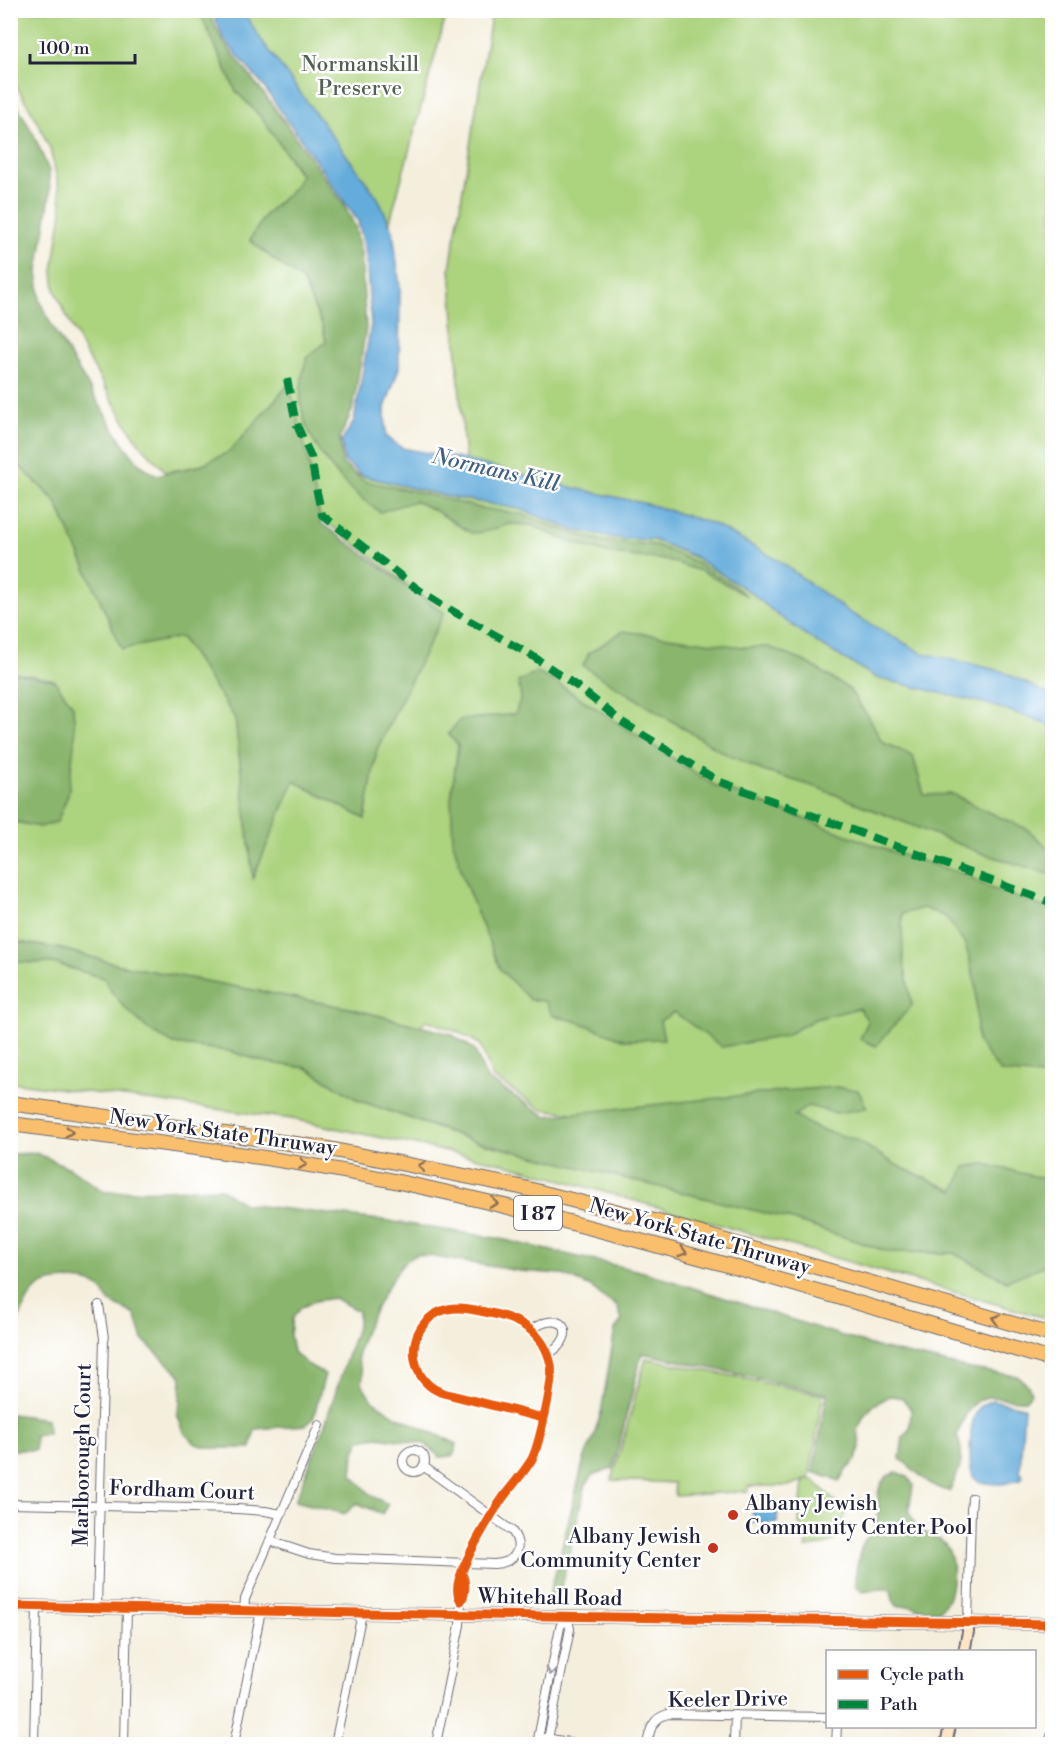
<svg xmlns="http://www.w3.org/2000/svg" width="1063" height="1755" viewBox="0 0 1063 1755" font-family="'Libre Bodoni',serif">
<style>
.green{fill:#acd37e;stroke:#677a5c;stroke-width:1.5}
.forest{fill:#89b56d;stroke:#566c54;stroke-width:1.5}
.water{fill:#64acdb;stroke:#43678b;stroke-width:1.5}
.lines{fill:none;stroke-linecap:round;stroke-linejoin:round}
.street-casing{stroke:#6c6a74;stroke-width:10}
.secondary-casing{stroke:#6c6a74;stroke-width:14}
.highway-casing{stroke:#6c6a74;stroke-width:16}
.street{stroke:#fff;stroke-width:8}
.secondary{stroke:#fde5c5;stroke-width:10}
.highway{stroke:#f9bf6d;stroke-width:14}
.quiet{stroke:#00873e;stroke-width:8;stroke-dasharray:15 8;stroke-linecap:butt}
.cycleway-casing{stroke:#fff;stroke-width:13}
.cycleway{stroke:#e8590c;stroke-width:9}
.oneway{stroke:#8e7054}
.oneway2{stroke:#9c9ca7}
.poi-dot{fill:#c8321e;stroke:#fff;stroke-width:2}
.labels{text-anchor:middle;stroke-width:5;stroke-linejoin:round;paint-order:stroke}
.shield{fill:#fff;stroke:#646476;stroke-width:1.5}
.shield-label{font-size:20px;font-weight:bold;fill:#22223b}
.park-label{font-size:21px;fill:#526052;stroke:#fff}
.street-label{font-size:21px;fill:#22223b;stroke:#fff}
.poi-label{font-size:21px;fill:#22223b;stroke:#fff;text-anchor:start}
.water-label{font-size:22px;font-style:italic;fill:#406083;stroke:#fff}
</style>
<rect width="100%" height="100%" fill="#fff"/>
<filter id="ink" filterUnits="userSpaceOnUse"><feTurbulence type="fractalNoise" baseFrequency=".0167" numOctaves="2"/><feDisplacementMap in="SourceGraphic" scale="12" xChannelSelector="R" yChannelSelector="G"/><feConvolveMatrix kernelMatrix="1 2 1 2 8 2 1 2 1" color-interpolation-filters="sRGB"/></filter>
<filter id="wash" filterUnits="userSpaceOnUse"><feTurbulence type="fractalNoise" baseFrequency=".008" numOctaves="4" result="noise"/><feDisplacementMap in="SourceGraphic" scale="24" xChannelSelector="R" yChannelSelector="G"/><feGaussianBlur stdDeviation="1.35" result="paint"/><feColorMatrix in="noise" values="0 0 0 0 0 0 0 0 0 0 0 0 0 0 0 0 0 1.4 0 .05"/><feComposite in="paint" operator="in"/></filter>
<g filter="url(#wash)">
<rect width="100%" height="100%" fill="#f4efdd"/>
<!-- green -->
<g class="green">
<path d="M 112,10 L 137,15 L 138,11 L 199,11 L 236,91 L 262,118 L 301,176 L 293,189 L 265,215 L 250,240 L 273,259 L 302,280 L 323,327 L 326,342 L 306,359 L 331,466 L 363,476 L 450,497 L 520,509 L 573,530 L 623,539 L 654,540 L 696,558 L 750,592 L 779,616 L 821,645 L 877,678 L 984,703 L 1041,721 L 1052,728 L 1052,1320 L 506,1164 L 292,1119 L 11,1082 L 11,962 L 53,963 L 104,978 L 111,991 L 174,1044 L 229,1051 L 265,1062 L 307,1068 L 358,1100 L 474,1141 L 789,1219 L 889,1252 L 953,1253 L 1007,1281 L 1030,1271 L 655,1123 L 541,1109 L 492,1077 L 480,1044 L 458,1032 L 427,1020 L 419,1026 L 349,1008 L 120,965 L 62,949 L 11,941 L 11,821 L 40,827 L 54,680 L 11,672 L 10,457 L 56,502 L 122,649 L 181,637 L 235,718 L 253,877 L 294,781 L 365,818 L 377,749 L 444,613 L 320,517 L 288,385 L 230,452 L 198,466 L 166,472 L 138,442 L 124,420 L 86,355 L 67,317 L 55,290 L 53,271 L 62,211 L 58,183 L 50,149 L 34,115 L 11,77 L 11,11 Z"/>
<path d="M 231,11 L 447,11 L 383,247 Z"/>
<path d="M 492,11 L 1052,11 L 1052,696 L 1001,671 L 922,653 L 850,613 L 779,561 L 713,524 L 651,505 L 574,488 L 465,460 L 450,268 Z"/>
<path d="M 646,1358 L 823,1395 L 809,1479 L 788,1486 L 748,1486 L 748,1491 L 675,1496 L 674,1483 L 612,1480 Z"/>
<path d="M 812,1479 L 846,1512 C 839,1541 837,1544 806,1548 L 808,1540 L 799,1523 L 803,1482 Z"/>
</g>
<!-- forest -->
<g class="forest">
<path d="M 199,11 L 208,11 L 223,41 L 271,103 L 342,202 L 355,226 L 361,254 L 366,328 L 353,408 L 340,438 L 342,463 L 364,481 L 417,492 L 480,508 L 521,514 L 564,530 L 602,541 L 656,545 L 693,561 L 735,586 L 747,596 L 704,572 L 666,560 L 610,554 L 564,540 L 532,525 L 509,524 L 485,532 L 471,533 L 436,511 L 415,501 L 380,512 C 340,485 291,431 302,379 C 303,373 304,362 308,357 C 313,352 320,347 326,342 L 323,327 L 302,280 L 273,259 L 250,240 L 265,215 L 293,189 L 301,175 L 262,118 L 236,91 Z"/>
<path d="M 11,94 L 34,135 L 49,171 L 50,195 L 38,271 L 40,301 L 53,328 L 122,442 L 139,464 L 156,475 L 198,466 L 229,452 L 289,384 L 308,459 L 321,523 L 444,613 L 377,749 L 365,819 L 294,781 L 253,878 L 235,718 L 181,637 L 122,649 L 56,502 L 11,457 Z"/>
<path d="M 623,631 L 743,647 L 769,647 L 808,663 L 849,689 L 871,721 L 882,742 L 913,756 L 924,795 L 953,794 L 988,812 L 1027,829 L 1052,851 L 1052,875 L 981,853 L 816,787 L 763,771 L 722,752 L 583,666 L 589,653 Z"/>
<path d="M 10,672 L 54,680 L 73,706 L 75,736 L 68,795 L 57,822 L 40,827 L 11,821 Z"/>
<path d="M 536,672 L 557,683 L 714,785 L 890,851 L 966,875 L 990,888 L 1052,910 L 1052,1077 L 1000,1072 L 977,1041 L 976,986 L 966,946 L 946,917 L 923,908 L 902,914 L 903,958 L 912,1005 L 876,1046 L 860,1039 L 868,1021 L 859,1008 L 815,1019 L 785,1036 L 722,1047 L 674,1012 L 660,1021 L 664,1039 L 625,1040 L 578,1022 L 552,1015 L 545,1001 L 530,1000 L 500,969 L 465,883 L 453,842 L 451,798 L 458,745 L 448,734 L 460,720 L 515,714 L 521,697 L 518,682 Z"/>
<path d="M 10,941 L 62,949 L 120,965 L 349,1008 L 451,1034 L 474,1049 L 487,1079 L 546,1116 L 795,1090 L 836,1087 L 858,1090 L 867,1108 L 837,1113 L 808,1106 L 794,1116 L 816,1128 L 857,1140 L 896,1165 L 954,1191 L 965,1167 L 985,1164 L 1033,1176 L 1052,1179 L 1052,1268 L 1045,1265 L 1007,1281 L 953,1253 L 889,1252 L 789,1219 L 474,1141 L 358,1100 L 307,1068 L 265,1062 L 229,1051 L 174,1044 L 150,1031 L 125,1008 L 111,991 L 104,978 L 53,963 L 11,962 Z"/>
<path d="M 36,1153 L 70,1168 L 105,1192 L 220,1188 L 244,1204 L 388,1221 L 496,1238 L 644,1272 L 880,1348 L 971,1369 L 1017,1376 L 1028,1385 L 1031,1393 L 1026,1400 C 1015,1401 1005,1398 993,1397 C 972,1395 962,1420 957,1436 C 966,1456 960,1472 949,1491 C 929,1488 916,1470 900,1459 L 903,1437 L 910,1428 L 911,1410 L 903,1398 L 890,1396 L 874,1405 L 864,1416 L 858,1430 L 860,1447 L 856,1460 L 846,1470 L 839,1481 L 813,1472 L 827,1394 L 642,1353 L 613,1469 L 594,1474 L 586,1484 L 558,1599 L 554,1598 L 550,1592 L 555,1575 L 584,1459 L 593,1439 L 601,1413 L 615,1329 L 622,1320 L 617,1306 L 608,1301 L 591,1287 L 561,1274 L 519,1271 L 417,1254 C 413,1257 408,1259 405,1262 C 391,1277 357,1338 358,1358 C 358,1370 365,1367 362,1384 L 372,1400 L 396,1416 L 457,1444 L 453,1456 L 440,1457 L 425,1444 L 378,1437 L 360,1440 L 354,1455 L 352,1475 L 372,1496 L 388,1504 L 382,1514 L 357,1503 L 345,1514 L 295,1501 L 322,1433 L 358,1324 L 358,1311 L 334,1298 L 315,1301 L 300,1308 L 292,1319 L 290,1335 L 293,1352 L 307,1364 L 325,1374 L 313,1419 L 306,1425 L 255,1429 L 251,1448 L 211,1448 L 196,1444 L 185,1434 L 177,1415 L 180,1404 L 181,1376 L 143,1340 L 135,1315 C 128,1310 116,1306 110,1302 C 105,1298 104,1291 99,1287 C 85,1278 49,1277 36,1289 C 23,1302 21,1320 11,1334 L 11,1154 Z"/>
<path d="M 11,1414 L 47,1419 L 48,1434 L 35,1435 L 35,1450 L 11,1450 Z"/>
<path d="M 896,1472 L 908,1477 L 913,1485 C 912,1502 904,1507 916,1525 C 924,1537 938,1534 946,1546 C 957,1561 954,1601 938,1611 L 924,1610 L 909,1606 L 897,1606 L 893,1600 L 891,1590 C 883,1586 872,1591 863,1592 C 859,1590 858,1590 856,1586 C 853,1578 860,1547 865,1540 C 868,1535 874,1531 876,1525 C 882,1507 869,1481 896,1472 Z"/>
</g>
<!-- water -->
<g class="water">
<path d="M 212,11 L 243,11 L 260,38 L 378,198 L 393,231 L 400,288 L 399,368 L 385,408 L 386,436 L 402,448 L 465,460 L 574,488 L 651,505 L 713,524 L 779,561 L 850,613 L 922,653 L 1001,671 L 1052,696 L 1052,728 L 1041,721 L 984,703 L 877,678 L 821,645 L 779,616 L 750,592 L 693,556 L 654,540 L 623,539 L 573,530 L 520,509 L 450,497 L 363,476 L 344,461 L 342,441 L 354,421 L 371,325 L 366,254 L 358,221 L 264,87 L 224,39 Z"/>
<path d="M 992,1400 L 1024,1407 L 1020,1471 L 1023,1476 L 1021,1480 C 1015,1480 1012,1482 1007,1483 C 1000,1485 980,1484 975,1479 C 967,1473 970,1424 975,1415 C 978,1407 984,1403 992,1400 Z"/>
<path d="M 753,1507 L 778,1507 L 777,1523 L 752,1522 Z"/>
</g>
</g>
<g filter="url(#ink)">
<g class="lines">
<defs>
<g id="street">
<path d="M 531,1330 C 563,1307 580,1336 548,1354"/>
<circle cx="414" cy="1461" r="11"/>
<path d="M 10,1504 L 237,1509 L 265,1511 L 281,1514"/>
<path d="M 270,1541 L 309,1554 L 335,1558 L 494,1564 C 514,1563 525,1549 512,1531 L 423,1466"/>
<path d="M 462,1574 C 466,1582 466,1594 461,1601 C 457,1595 457,1587 459,1580 C 466,1557 488,1519 502,1499 C 511,1486 524,1473 532,1459 C 539,1445 554,1380 551,1365 C 544,1330 517,1318 485,1312 C 476,1310 467,1308 458,1308 C 428,1308 408,1336 416,1364 C 420,1379 429,1388 443,1393 L 543,1418"/>
<path d="M 97,1608 L 104,1338 L 99,1305"/>
<path d="M 244,1611 L 245,1599 L 319,1425"/>
<path d="M 968,1622 L 971,1510 L 972,1498"/>
<path d="M 545,1738 L 580,1744"/>
<path d="M 34,1744 L 37,1606"/>
<path d="M 124,1744 L 127,1608"/>
<path d="M 234,1744 L 261,1611"/>
<path d="M 335,1744 L 362,1613"/>
<path d="M 436,1744 L 460,1625 L 461,1601"/>
<path d="M 537,1744 L 560,1627 L 567,1615"/>
<path d="M 547,1744 L 570,1629 L 567,1615"/>
<path d="M 647,1744 C 650,1730 652,1718 668,1714 L 828,1717"/>
<path d="M 734,1744 L 735,1715"/>
<path d="M 836,1744 L 837,1726"/>
<path d="M 1048,1744 L 1052,1734"/>
</g>
<g id="secondary">
<path d="M 10,1606 L 362,1613 L 1052,1624"/>
<path d="M 964,1652 L 968,1632 L 968,1622"/>
<path d="M 946,1744 L 950,1726"/>
</g>
<g id="highway">
<path d="M 10,1103 L 324,1148 L 520,1187 L 674,1226 L 1052,1335"/>
<path d="M 10,1124 C 140,1141 271,1155 399,1182 C 620,1229 836,1297 1052,1360"/>
</g>
</defs>
<!-- street casing -->
<use href="#street" class="street-casing"/>
<!-- secondary casing -->
<use href="#secondary" class="secondary-casing"/>
<!-- highway casing -->
<use href="#highway" class="highway-casing"/>
<!-- street -->
<use href="#street" class="street"/>
<!-- secondary -->
<use href="#secondary" class="secondary"/>
<!-- highway -->
<use href="#highway" class="highway"/>
<!-- quiet -->
<path class="quiet" d="M 287,379 L 296,423 L 311,457 L 317,492 L 322,515 L 419,590 L 449,609 L 531,655 L 578,687 L 622,722 L 718,781 L 1052,903"/>
<defs>
<g id="cycleway">
<path d="M 462,1574 C 466,1582 466,1594 461,1601 C 457,1595 457,1587 459,1580 C 466,1557 488,1519 502,1499 C 511,1486 524,1473 532,1459 C 539,1445 554,1380 551,1365 C 544,1330 517,1318 485,1312 C 476,1310 467,1308 458,1308 C 428,1308 408,1336 416,1364 C 420,1379 429,1388 443,1393 L 543,1418"/>
<path d="M 10,1606 L 362,1613 L 1052,1624"/>
</g>
</defs>
<!-- cycleway casing -->
<use href="#cycleway" class="cycleway-casing"/>
<!-- cycleway -->
<use href="#cycleway" class="cycleway"/>
</g>
<!-- one-way arrows -->
<defs><path id="oneway-chevron" d="M-2-3.5L2.5 0L-2 3.5" fill="none" stroke-width="1.6" stroke-linecap="round" stroke-linejoin="round" transform="scale(1.5)"/></defs>
<g class="oneway">
<use href="#oneway-chevron" transform="translate(69 1132) rotate(7)"/>
<use href="#oneway-chevron" transform="translate(303 1164) rotate(9)"/>
<use href="#oneway-chevron" transform="translate(422 1166) rotate(-169)"/>
<use href="#oneway-chevron" transform="translate(494 1203) rotate(13)"/>
<use href="#oneway-chevron" transform="translate(683 1252) rotate(16)"/>
<use href="#oneway-chevron" transform="translate(996 1319) rotate(-164)"/>
</g>
<use class="oneway2" href="#oneway-chevron" transform="translate(551 1671) rotate(101)"/>
</g>
<!-- markers -->
<g class="poi-dot">
<circle cx="733" cy="1515" r="6"/>
<circle cx="713" cy="1548" r="6"/>
</g>
<g class="labels">
<!-- shield labels -->
<rect class="shield" x="514" y="1196" width="48" height="34" rx="4.5"/>
<g class="shield-label">
<text x="538" y="1220">I 87</text>
</g>
<!-- park labels -->
<g class="park-label">
<text x="360" y="71">Normanskill<tspan x="360" dy="24">Preserve</tspan></text>
</g>
<!-- street labels -->
<g class="street-label">
<text transform="translate(223 1132) rotate(8)" y="7">New York State Thruway</text>
<text transform="translate(700 1236) rotate(16)" y="7">New York State Thruway</text>
<text transform="translate(82 1455) rotate(-89)" y="7">Marlborough Court</text>
<text transform="translate(182 1490) rotate(2)" y="7">Fordham Court</text>
<text transform="translate(550 1597) rotate(1)" y="7">Whitehall Road</text>
<text transform="translate(728 1699) rotate(-1)" y="7">Keeler Drive</text>
</g>
<!-- poi labels -->
<g class="poi-label">
<text x="745" y="1510">Albany Jewish<tspan x="745" dy="24">Community Center Pool</tspan></text>
<text x="701" y="1543" text-anchor="end">Albany Jewish<tspan x="701" dy="24">Community Center</tspan></text>
</g>
<!-- water labels -->
<g class="water-label">
<text transform="translate(496 469) rotate(13)" y="8">Normans Kill</text>
</g>
</g>
<!-- margin -->
<rect width="1063" height="1755" fill="none" stroke="#fff" stroke-width="36"/>
<!-- legend -->
<rect x="826" y="1650" width="210" height="78" fill="#ffffff" stroke="#a7a7b1" stroke-width="1.5"/>
<rect x="838" y="1670" width="30" height="9" fill="#e8590c" stroke="#a7a7b1" stroke-width="1.5"/>
<text x="880" y="1680" font-size="18" fill="#22223b">Cycle path</text>
<rect x="838" y="1700" width="30" height="9" fill="#00873e" stroke="#a7a7b1" stroke-width="1.5"/>
<text x="880" y="1710" font-size="18" fill="#22223b">Path</text>
<!-- scale -->
<path d="M30 54v9h105v-9" fill="none" stroke="#22223b" stroke-width="3"/>
<text x="39" y="54" font-size="18" fill="#22223b" stroke="#ffffff" stroke-width="4.5" paint-order="stroke">100 m</text>
</svg>
